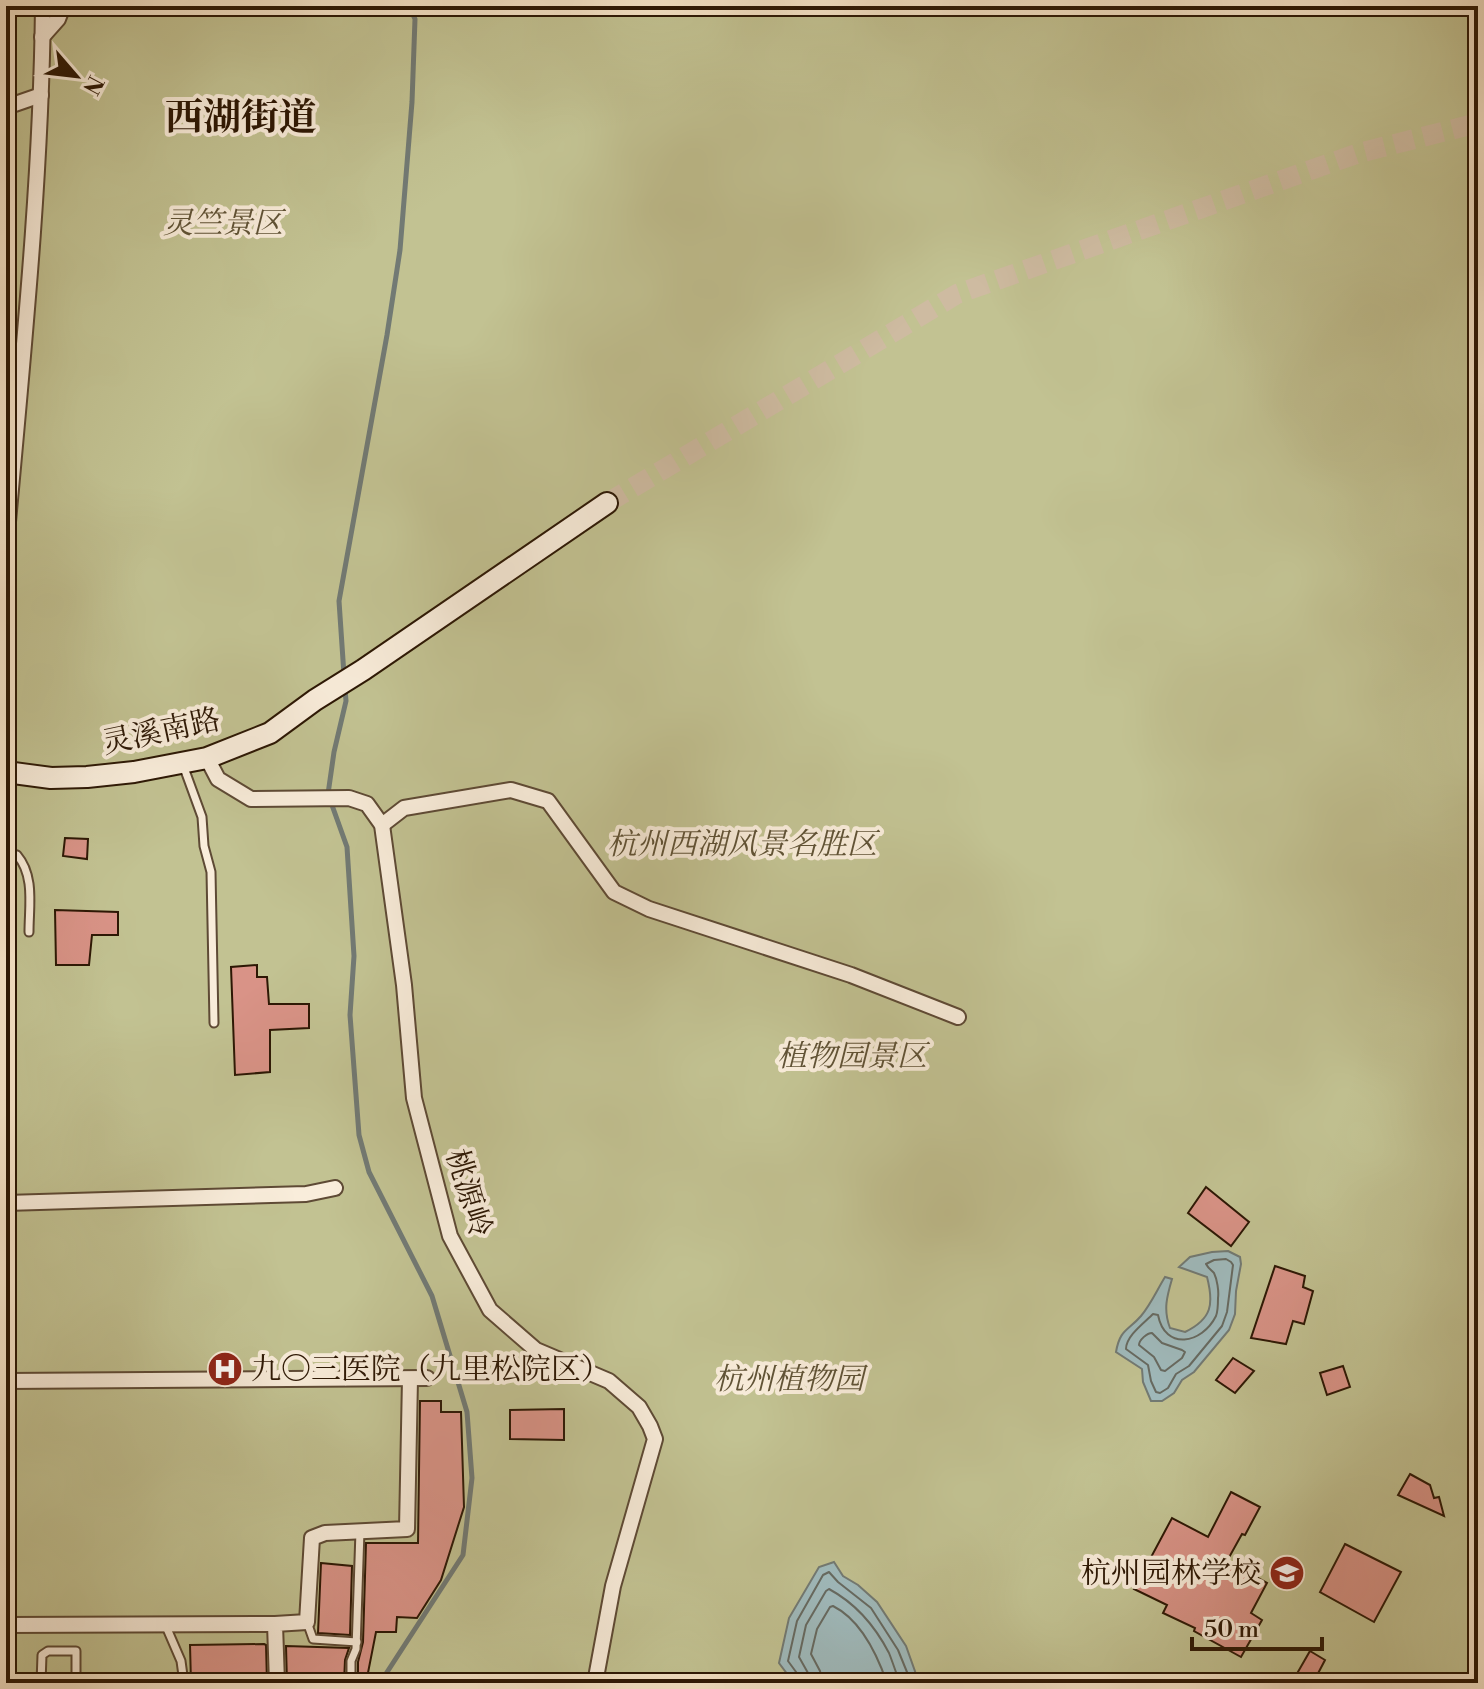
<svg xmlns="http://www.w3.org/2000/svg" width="1484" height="1689" viewBox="0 0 1484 1689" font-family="'Libre Bodoni','Noto Serif SC',serif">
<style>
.green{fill:#c2c292;stroke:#776c4b;stroke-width:2}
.water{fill:#a0bcbf;stroke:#727a74;stroke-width:2}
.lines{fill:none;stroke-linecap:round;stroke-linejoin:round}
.shore{stroke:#666a62;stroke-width:2}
.stream{stroke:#727a74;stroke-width:5}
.building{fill:#d99387;stroke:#2c1704;stroke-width:2}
.secondary-tunnel{stroke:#cebba1;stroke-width:20;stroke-dasharray:20 10;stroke-linecap:butt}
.lane-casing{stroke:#5e4a35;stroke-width:11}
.street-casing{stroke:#5e4a35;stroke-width:18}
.secondary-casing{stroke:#2c1704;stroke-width:24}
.lane{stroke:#f9eddb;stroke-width:7}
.street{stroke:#f9eddb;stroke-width:14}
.secondary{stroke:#f9eddb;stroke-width:20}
.labels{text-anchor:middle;stroke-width:8;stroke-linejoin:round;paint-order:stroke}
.park-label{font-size:30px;font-style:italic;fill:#605336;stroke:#f9eddb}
.street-label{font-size:30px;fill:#2c1704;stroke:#f9eddb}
.poi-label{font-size:30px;fill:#2c1704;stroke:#f9eddb;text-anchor:start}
.district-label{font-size:38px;font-weight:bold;fill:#2c1704;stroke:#f9eddb}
</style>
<rect width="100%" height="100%" fill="#f6e4c8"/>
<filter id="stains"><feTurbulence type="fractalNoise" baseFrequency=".0025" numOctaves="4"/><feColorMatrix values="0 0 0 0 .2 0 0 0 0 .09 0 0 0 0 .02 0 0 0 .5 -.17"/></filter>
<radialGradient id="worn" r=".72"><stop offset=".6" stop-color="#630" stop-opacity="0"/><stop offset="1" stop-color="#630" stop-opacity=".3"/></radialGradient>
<!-- green -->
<rect class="green" x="6" y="6" width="1472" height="1677"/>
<!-- water -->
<g class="water">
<path d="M 1228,1251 L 1240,1257 L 1241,1264 L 1236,1291 L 1235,1314 L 1229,1330 L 1194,1372 L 1182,1380 L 1174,1393 L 1162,1401 L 1151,1401 L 1143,1382 L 1142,1369 L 1116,1352 C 1120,1329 1128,1331 1141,1316 C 1151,1304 1157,1290 1165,1277 L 1172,1279 C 1167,1296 1163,1310 1170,1328 L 1185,1332 C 1212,1319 1214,1304 1207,1277 L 1179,1267 L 1190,1257 L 1212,1252 Z"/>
<path d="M 834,1562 L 843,1576 L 858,1585 L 877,1602 L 906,1646 L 916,1674 L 931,1681 L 947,1683 L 794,1683 L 779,1663 L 789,1618 L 819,1567 Z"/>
</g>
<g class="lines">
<!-- shore -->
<g class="shore">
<path d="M 1226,1259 L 1231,1262 L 1233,1265 L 1227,1312 L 1222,1326 L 1189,1366 L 1176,1374 L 1168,1388 L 1160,1393 L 1156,1392 L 1151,1381 L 1148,1365 L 1126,1349 C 1126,1336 1144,1323 1153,1314 L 1158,1315 C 1165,1351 1202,1344 1216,1316 C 1218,1311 1218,1304 1218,1298 C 1219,1291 1217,1279 1214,1273 C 1211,1270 1208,1268 1206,1264 L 1214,1260 Z"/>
<path d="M 1152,1333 L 1162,1343 L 1182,1350 L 1185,1352 L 1182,1358 L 1165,1371 L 1161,1370 L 1154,1357 L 1139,1345 C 1139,1340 1147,1333 1152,1333 Z"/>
<path d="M 800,1683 L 799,1676 L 788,1661 L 797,1621 L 823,1575 L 829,1572 L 838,1582 L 871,1608 L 898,1650 L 909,1677 L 917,1683"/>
<path d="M 810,1683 L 808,1673 L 799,1657 L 806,1625 L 826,1591 L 829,1589 C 855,1603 875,1626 889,1653 C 893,1663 896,1673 900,1683"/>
<path d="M 822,1683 L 820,1671 L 811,1654 L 817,1629 L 830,1607 L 833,1606 C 861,1620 877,1654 887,1683"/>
</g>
<!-- stream -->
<g class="stream">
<path d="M 344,675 L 339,601 L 387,335 L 400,250 L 412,102 L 415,19 L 409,6"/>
<path d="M 345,689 L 346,701 L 334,752 L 328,794 L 347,847 L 354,956 L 350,1015 L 359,1135 L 369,1172 L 432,1296 L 467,1412 L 472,1478 L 463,1555 L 380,1683"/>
</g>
</g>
<!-- building -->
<g class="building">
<path d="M 65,838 L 88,839 L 87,859 L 63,856 Z"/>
<path d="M 55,910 L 118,912 L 118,935 L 92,935 L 89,965 L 56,965 Z"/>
<path d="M 257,965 L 257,977 L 267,977 L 269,1004 L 309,1004 L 309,1028 L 270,1030 L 270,1072 L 235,1075 L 231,967 Z"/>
<path d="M 1206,1187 L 1249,1222 L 1231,1246 L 1188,1213 Z"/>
<path d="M 1275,1266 L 1305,1276 L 1303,1287 L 1313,1291 L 1304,1324 L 1293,1321 L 1286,1344 L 1251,1338 Z"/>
<path d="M 1233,1358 L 1254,1371 L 1235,1393 L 1216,1380 Z"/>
<path d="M 1343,1366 L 1350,1387 L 1327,1395 L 1320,1373 Z"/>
<path d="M 420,1401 L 441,1401 L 441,1412 L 461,1412 L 464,1507 L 441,1580 L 417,1618 L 397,1617 L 396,1632 L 376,1632 L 366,1683 L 358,1683 L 358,1662 L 363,1642 L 366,1543 L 418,1543 Z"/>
<path d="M 564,1409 L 564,1440 L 510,1439 L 510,1410 Z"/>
<path d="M 1410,1474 L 1430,1485 L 1434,1498 L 1439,1497 L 1444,1516 L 1398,1495 Z"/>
<path d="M 1231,1492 L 1260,1507 L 1245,1535 L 1242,1534 L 1227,1561 L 1267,1583 L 1251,1613 L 1262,1620 L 1241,1657 L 1194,1631 L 1195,1628 L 1163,1613 L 1167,1605 L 1134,1589 L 1172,1518 L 1208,1537 Z"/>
<path d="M 1345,1544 L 1401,1572 L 1374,1622 L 1320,1592 Z"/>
<path d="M 321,1563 L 352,1566 L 350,1635 L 318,1633 Z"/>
<path d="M 264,1644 L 266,1645 L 267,1683 L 191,1683 L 190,1645 Z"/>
<path d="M 286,1646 L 349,1648 L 345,1660 L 344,1683 L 287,1683 Z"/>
<path d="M 1310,1651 L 1325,1660 L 1313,1683 L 1306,1683 L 1295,1677 Z"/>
</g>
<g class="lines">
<!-- secondary-tunnel -->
<path class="secondary-tunnel" d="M 607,503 L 957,294 L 1359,153 L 1478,123"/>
<defs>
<g id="lane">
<path d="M 183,765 L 202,817 L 204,846 L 211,872 L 214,1023"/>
<path d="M 6,853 L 17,855 C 35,876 29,906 29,932"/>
<path d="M 307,1622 L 313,1639 L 357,1642"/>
<path d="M 165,1624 L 181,1661 L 184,1683"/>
<path d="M 41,1683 L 42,1655 L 48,1651 L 76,1651 L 76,1683"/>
<path d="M 351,1683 L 351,1661 L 356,1649 L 360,1531"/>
</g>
<g id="street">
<path d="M 42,37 L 58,19 L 63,6"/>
<path d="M 6,103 L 15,104 L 41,95"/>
<path d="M 6,544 C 22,365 41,186 43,6"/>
<path d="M 207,758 L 218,779 L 251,799 L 349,798 L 367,804 L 382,825 L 404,985 L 414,1098 L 450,1236 L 490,1310 L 536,1350 L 609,1381 L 639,1407 L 650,1426 L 655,1439 L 613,1586 L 595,1683"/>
<path d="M 382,825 L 404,808 L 511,790 L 548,801 L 614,892 L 649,909 L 851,975 L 958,1017"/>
<path d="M 6,1203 L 306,1194 L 335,1188"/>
<path d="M 6,1381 L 427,1378"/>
<path d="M 6,1625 L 275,1624"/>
<path d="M 277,1683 L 275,1624 L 307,1622 L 312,1538 L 325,1533 L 407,1529 L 410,1379"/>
</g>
<path id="secondary" d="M 6,772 L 51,778 L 87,777 L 134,772 L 207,758 L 270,733 L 315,700 L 363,670 L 607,503"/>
</defs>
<!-- lane casing -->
<use href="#lane" class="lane-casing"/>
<!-- street casing -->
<use href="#street" class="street-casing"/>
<!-- secondary casing -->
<use href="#secondary" class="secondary-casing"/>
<!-- lane -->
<use href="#lane" class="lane"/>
<!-- street -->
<use href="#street" class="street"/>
<!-- secondary -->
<use href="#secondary" class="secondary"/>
</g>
<!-- icons -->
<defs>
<symbol id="hospital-disc" viewBox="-11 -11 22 22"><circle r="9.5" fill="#8f2418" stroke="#f9eddb"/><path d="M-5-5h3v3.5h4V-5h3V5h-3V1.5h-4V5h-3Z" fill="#fff"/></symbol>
<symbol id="school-disc" viewBox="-11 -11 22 22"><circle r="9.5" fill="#8f2418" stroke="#f9eddb"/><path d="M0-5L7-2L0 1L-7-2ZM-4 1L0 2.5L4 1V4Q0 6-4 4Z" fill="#fff"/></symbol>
</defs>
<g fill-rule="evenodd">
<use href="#hospital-disc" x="205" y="1349" width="40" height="40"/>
<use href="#school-disc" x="1267" y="1553" width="40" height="40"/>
</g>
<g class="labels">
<!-- park labels -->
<g class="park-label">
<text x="223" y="233">灵竺景区</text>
<text x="742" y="854">杭州西湖风景名胜区</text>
<text x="852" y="1066">植物园景区</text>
<text x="789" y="1389">杭州植物园</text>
</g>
<!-- street labels -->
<g class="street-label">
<text transform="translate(161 731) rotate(-12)" y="10">灵溪南路</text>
<text transform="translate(469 1193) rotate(73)" y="10">桃源岭</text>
</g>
<!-- poi labels -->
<g class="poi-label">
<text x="251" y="1379">九〇三医院（九里松院区）</text>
<text x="1261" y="1583" text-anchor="end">杭州园林学校</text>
</g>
<!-- district labels -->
<g class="district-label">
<text x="241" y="130">西湖街道</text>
</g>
</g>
<!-- margin -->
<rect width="1484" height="1689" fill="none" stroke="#f6e4c8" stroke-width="32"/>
<rect x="8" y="8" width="1468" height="1673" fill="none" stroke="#2c1704" stroke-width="4"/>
<rect x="16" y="16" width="1452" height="1657" fill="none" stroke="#2c1704" stroke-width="2"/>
<!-- north arrow -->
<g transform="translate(76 76) rotate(118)" stroke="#f9eddb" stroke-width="6" paint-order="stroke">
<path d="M0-6L14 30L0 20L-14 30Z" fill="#2c1704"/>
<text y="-12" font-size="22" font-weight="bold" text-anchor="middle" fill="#2c1704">N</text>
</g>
<!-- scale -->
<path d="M1192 1637v12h130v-12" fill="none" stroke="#2c1704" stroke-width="4"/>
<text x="1204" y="1637" font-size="24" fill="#2c1704" stroke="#f9eddb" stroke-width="6" paint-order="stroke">50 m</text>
<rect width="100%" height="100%" filter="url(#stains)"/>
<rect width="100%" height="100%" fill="url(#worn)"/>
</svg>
